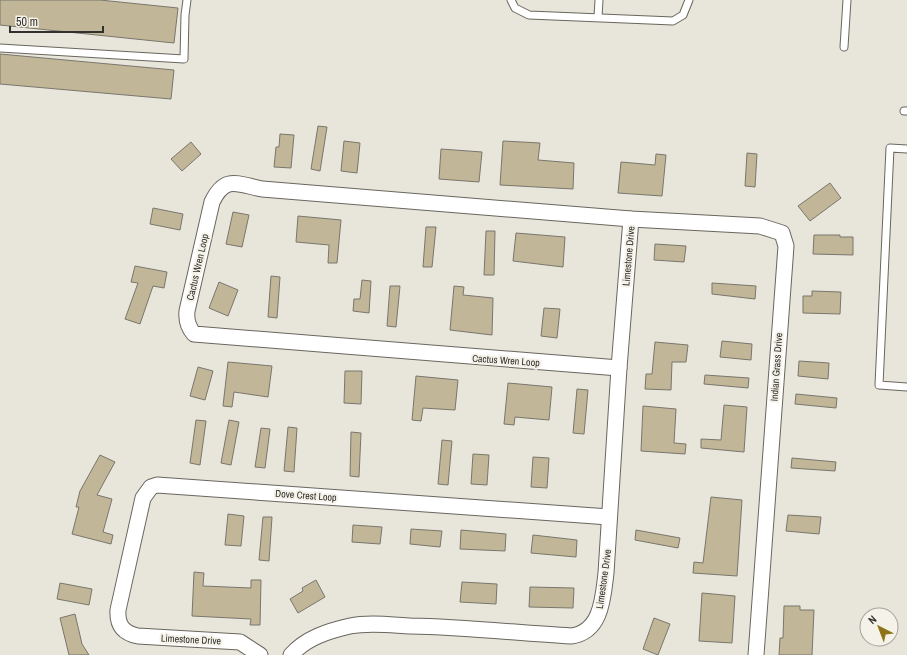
<svg xmlns="http://www.w3.org/2000/svg" width="907" height="655" viewBox="0 0 907 655" font-family="'Archivo Narrow',sans-serif">
<style>
.building{fill:#c1b697;stroke:#79766d}
.lines{fill:none;stroke-linecap:round;stroke-linejoin:round}
.lane-casing{stroke:#69665e;stroke-width:9}
.street-casing{stroke:#69665e;stroke-width:17}
.lane{stroke:#fff;stroke-width:7}
.street{stroke:#fff;stroke-width:15}
.labels{text-anchor:middle;stroke-width:4;stroke-linejoin:round;paint-order:stroke}
.street-label{font-size:10px;fill:#31302c;stroke:#f5f2e9}
</style>
<rect width="100%" height="100%" fill="#e8e5db"/>
<!-- building -->
<g class="building">
<path d="M 0,0 L 100,0 L 178,8 L 174,43 L 0,25 Z"/>
<path d="M 0,54 L 174,70 L 171,99 L 0,84 Z"/>
<path d="M 318,126 L 327,127 L 320,171 L 311,169 Z"/>
<path d="M 280,134 L 294,135 L 291,168 L 274,167 L 276,147 L 279,147 Z"/>
<path d="M 344,141 L 360,143 L 357,173 L 341,171 Z"/>
<path d="M 503,141 L 540,143 L 538,160 L 574,163 L 573,189 L 500,185 Z"/>
<path d="M 191,142 L 201,154 L 182,171 L 171,159 Z"/>
<path d="M 441,149 L 482,152 L 479,182 L 439,179 Z"/>
<path d="M 747,153 L 757,154 L 755,187 L 745,186 Z"/>
<path d="M 656,154 L 666,155 L 662,196 L 618,193 L 621,162 L 655,165 Z"/>
<path d="M 830,183 L 841,198 L 810,221 L 798,206 Z"/>
<path d="M 153,208 L 183,214 L 180,230 L 150,224 Z"/>
<path d="M 233,212 L 249,215 L 242,247 L 226,244 Z"/>
<path d="M 298,216 L 341,220 L 337,263 L 328,263 L 329,245 L 296,242 Z"/>
<path d="M 426,227 L 436,227 L 432,267 L 423,267 Z"/>
<path d="M 486,231 L 495,231 L 494,275 L 484,275 Z"/>
<path d="M 516,233 L 565,237 L 563,267 L 513,261 Z"/>
<path d="M 814,235 L 840,235 L 840,237 L 853,237 L 853,255 L 813,254 Z"/>
<path d="M 655,244 L 686,246 L 684,262 L 654,260 Z"/>
<path d="M 135,266 L 167,272 L 164,288 L 153,286 L 140,324 L 125,319 L 138,283 L 131,282 Z"/>
<path d="M 271,276 L 280,277 L 277,318 L 268,317 Z"/>
<path d="M 362,280 L 371,281 L 369,313 L 353,311 L 354,299 L 360,299 Z"/>
<path d="M 219,282 L 238,290 L 228,316 L 209,308 Z"/>
<path d="M 712,283 L 756,286 L 755,299 L 712,294 Z"/>
<path d="M 390,286 L 400,286 L 396,327 L 387,326 Z"/>
<path d="M 454,286 L 464,287 L 463,295 L 493,298 L 492,335 L 450,330 Z"/>
<path d="M 812,291 L 841,292 L 840,314 L 803,313 L 803,296 L 812,296 Z"/>
<path d="M 544,308 L 560,309 L 557,338 L 541,336 Z"/>
<path d="M 722,341 L 752,344 L 751,360 L 720,357 Z"/>
<path d="M 655,342 L 688,345 L 686,362 L 672,362 L 671,390 L 645,389 L 646,374 L 652,374 Z"/>
<path d="M 799,361 L 829,363 L 828,379 L 798,376 Z"/>
<path d="M 228,362 L 272,366 L 268,397 L 234,392 L 232,407 L 223,406 Z"/>
<path d="M 198,367 L 213,371 L 205,400 L 190,396 Z"/>
<path d="M 345,371 L 362,371 L 361,404 L 344,403 Z"/>
<path d="M 705,375 L 749,378 L 748,388 L 704,384 Z"/>
<path d="M 416,376 L 458,380 L 455,410 L 423,408 L 421,421 L 412,420 Z"/>
<path d="M 508,383 L 552,387 L 549,420 L 515,417 L 514,425 L 504,424 Z"/>
<path d="M 577,389 L 588,390 L 584,434 L 573,433 Z"/>
<path d="M 796,394 L 837,398 L 836,408 L 795,404 Z"/>
<path d="M 724,405 L 747,407 L 744,452 L 701,448 L 701,439 L 721,440 Z"/>
<path d="M 643,406 L 676,409 L 674,443 L 686,444 L 685,454 L 641,451 Z"/>
<path d="M 196,420 L 206,421 L 200,465 L 190,463 Z"/>
<path d="M 229,420 L 239,422 L 231,465 L 221,463 Z"/>
<path d="M 288,427 L 297,428 L 294,472 L 284,471 Z"/>
<path d="M 261,428 L 270,429 L 265,468 L 255,467 Z"/>
<path d="M 351,432 L 361,433 L 359,477 L 350,476 Z"/>
<path d="M 442,440 L 452,441 L 448,485 L 438,484 Z"/>
<path d="M 473,454 L 489,455 L 487,485 L 471,484 Z"/>
<path d="M 100,455 L 115,462 L 97,495 L 112,499 L 103,532 L 113,535 L 111,544 L 72,534 L 79,507 L 76,507 L 80,491 Z"/>
<path d="M 533,457 L 549,458 L 547,488 L 531,487 Z"/>
<path d="M 792,458 L 836,462 L 835,471 L 791,468 Z"/>
<path d="M 711,497 L 742,500 L 737,576 L 693,573 L 694,562 L 703,563 Z"/>
<path d="M 228,514 L 244,516 L 241,546 L 225,545 Z"/>
<path d="M 788,515 L 821,517 L 819,534 L 786,531 Z"/>
<path d="M 263,517 L 272,517 L 269,561 L 259,560 Z"/>
<path d="M 353,525 L 382,527 L 380,544 L 352,542 Z"/>
<path d="M 411,529 L 442,531 L 440,547 L 410,544 Z"/>
<path d="M 461,530 L 506,534 L 505,551 L 460,549 Z"/>
<path d="M 636,530 L 680,538 L 678,548 L 635,540 Z"/>
<path d="M 533,535 L 577,540 L 576,557 L 531,553 Z"/>
<path d="M 194,572 L 204,573 L 203,586 L 251,588 L 251,580 L 261,580 L 260,625 L 250,625 L 251,619 L 192,616 Z"/>
<path d="M 316,580 L 325,597 L 298,613 L 290,599 L 303,591 L 302,588 Z"/>
<path d="M 462,582 L 497,584 L 496,604 L 460,602 Z"/>
<path d="M 60,583 L 92,589 L 89,605 L 57,599 Z"/>
<path d="M 530,587 L 574,588 L 573,608 L 529,607 Z"/>
<path d="M 702,593 L 735,596 L 732,643 L 699,641 Z"/>
<path d="M 784,606 L 800,606 L 800,610 L 814,610 L 812,655 L 779,655 L 780,638 L 783,638 Z"/>
<path d="M 75,614 L 82,644 L 89,655 L 69,655 L 60,618 Z"/>
<path d="M 654,618 L 670,624 L 658,655 L 643,649 Z"/>
</g>
<g class="lines">
<defs>
<g id="lane">
<path d="M 511,0 L 515,8 L 529,15 L 673,21 L 683,15 L 689,0"/>
<path d="M 598,17 L 599,0"/>
<path d="M 844,47 L 847,0"/>
<path d="M 0,48 L 184,59 L 185,15 L 187,0"/>
<path d="M 904,111 L 907,111"/>
<path d="M 907,149 L 890,148 L 879,385 L 907,387"/>
</g>
<g id="street">
<path d="M 619,368 L 194,334 C 188,327 186,320 187,311 L 212,202 C 225,175 237,184 262,189 L 631,219 L 760,226 L 782,233 L 786,246 L 756,655"/>
<path d="M 260,655 L 240,642 L 138,636 C 123,633 117,625 118,610 L 143,498 L 151,487 L 157,485 L 609,517"/>
<path d="M 291,655 C 306,638 328,631 350,626 C 369,622 391,625 411,626 C 464,627 518,633 571,636 C 602,632 603,597 606,573 L 619,368 L 631,219"/>
</g>
</defs>
<!-- lane casing -->
<use href="#lane" class="lane-casing"/>
<!-- street casing -->
<use href="#street" class="street-casing"/>
<!-- lane -->
<use href="#lane" class="lane"/>
<!-- street -->
<use href="#street" class="street"/>
</g>
<g class="labels">
<!-- street labels -->
<g class="street-label">
<text transform="translate(628 256) rotate(-85)" y="4">Limestone Drive</text>
<text transform="translate(197 267) rotate(-77)" y="4">Cactus Wren Loop</text>
<text transform="translate(506 360) rotate(4)" y="4">Cactus Wren Loop</text>
<text transform="translate(776 367) rotate(-86)" y="4">Indian Grass Drive</text>
<text transform="translate(306 495) rotate(4)" y="4">Dove Crest Loop</text>
<text transform="translate(603 579) rotate(-82)" y="4">Limestone Drive</text>
<text transform="translate(191 639) rotate(3)" y="4">Limestone Drive</text>
</g>
</g>
<!-- north arrow -->
<g transform="translate(879 627) rotate(318)"><circle r="19" fill="#f5f2e9" stroke="#a7a49d"/>
<path d="M0-3L7 15L0 10L-7 15Z" fill="#8f7318"/>
<text y="-6" font-size="11" font-weight="bold" text-anchor="middle" fill="#31302c">N</text>
</g>
<!-- scale -->
<path d="M10 26v6h93v-6" fill="none" stroke="#31302c" stroke-width="2"/>
<text x="16" y="26" font-size="12" fill="#31302c" stroke="#f5f2e9" stroke-width="3" paint-order="stroke">50 m</text>
</svg>
